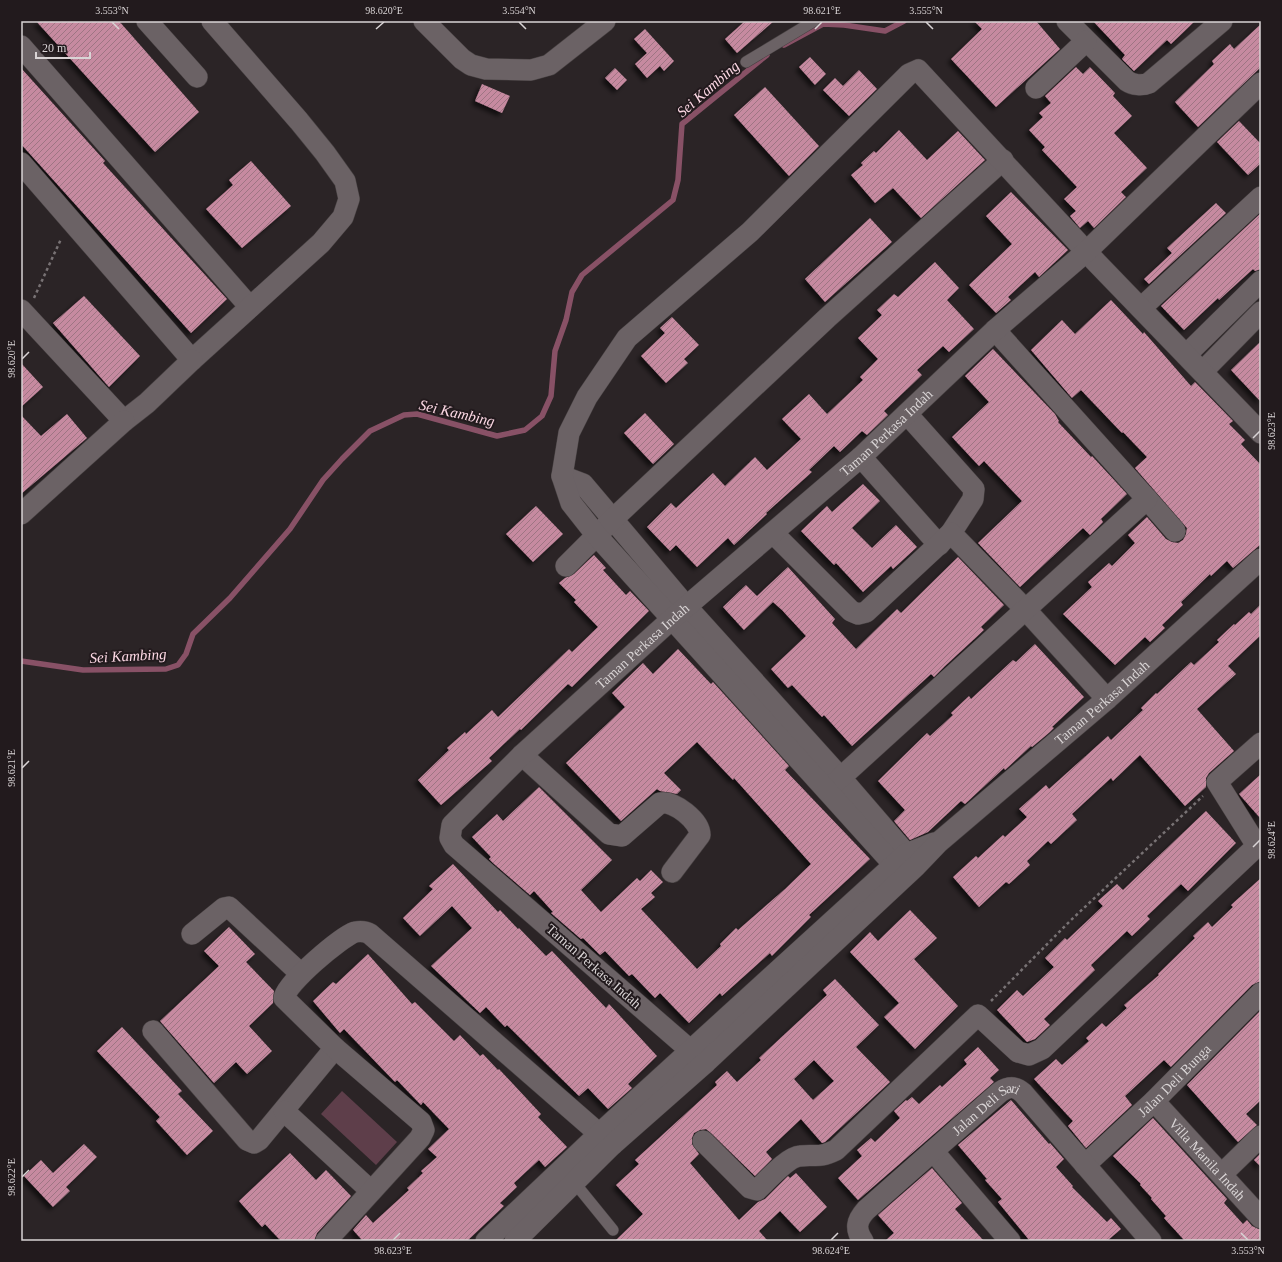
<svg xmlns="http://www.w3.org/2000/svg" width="1282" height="1262" viewBox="0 0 1282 1262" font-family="Georgia,serif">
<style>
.park{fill:#5e3e4a}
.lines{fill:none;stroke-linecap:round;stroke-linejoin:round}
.stream{stroke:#885166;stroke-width:5.5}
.building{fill:url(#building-hatch);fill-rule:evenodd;filter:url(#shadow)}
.lane-casing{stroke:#474142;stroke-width:12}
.street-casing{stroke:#474142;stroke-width:22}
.path{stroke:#787274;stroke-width:2.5;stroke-dasharray:3 3;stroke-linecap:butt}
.lane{stroke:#6b6265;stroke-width:11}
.street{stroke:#6b6265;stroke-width:21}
.ticks{fill:none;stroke:#d9d4d5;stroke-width:1.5}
.labels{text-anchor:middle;stroke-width:4;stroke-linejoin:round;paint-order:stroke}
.street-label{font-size:14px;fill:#d9d4d5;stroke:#221a1d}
.water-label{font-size:15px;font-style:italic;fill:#fcd8e4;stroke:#221a1d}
.neatline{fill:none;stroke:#d9d4d5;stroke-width:1.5}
.ticks-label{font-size:10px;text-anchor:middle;fill:#d9d4d5}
</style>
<defs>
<pattern id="building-hatch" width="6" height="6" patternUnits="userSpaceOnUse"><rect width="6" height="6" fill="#c68aa0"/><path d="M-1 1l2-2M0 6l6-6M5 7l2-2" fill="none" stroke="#9e7483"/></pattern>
<filter id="shadow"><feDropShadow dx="-3.5" dy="3.5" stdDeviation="2" flood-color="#0009"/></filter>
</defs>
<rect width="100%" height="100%" fill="#2b2426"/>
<!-- park -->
<path class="park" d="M 342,1091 L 397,1142 L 376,1165 L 321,1114 Z"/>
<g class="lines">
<!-- stream -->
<g class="stream">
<path d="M 784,45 L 823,24 L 844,25 L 885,31 L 904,21"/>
<path d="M 21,661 L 83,670 L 166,669 L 178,665 L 186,654 L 193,634 L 230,598 L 290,529 L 323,480 L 342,459 L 370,431 L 404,415 L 417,414 L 497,436 L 525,430 L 542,416 L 551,396 L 555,351 L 566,320 L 572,292 L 582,275 L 673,200 L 678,180 L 682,124 L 767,55"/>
</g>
</g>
<!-- building -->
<g class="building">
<path d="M 36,21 L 119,21 L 199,112 L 155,152 Z"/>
<path d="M 745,21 L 774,21 L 737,53 L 725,39 Z"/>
<path d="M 974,21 L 1036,21 L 1060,49 L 996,107 L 951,59 L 982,29 Z"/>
<path d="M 1093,21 L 1195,21 L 1171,44 L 1167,40 L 1134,71 L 1122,59 L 1125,55 Z"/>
<path d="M 1261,24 L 1261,67 L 1198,127 L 1175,102 L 1214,64 L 1212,61 L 1230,44 L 1234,49 Z"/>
<path d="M 645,29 L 674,61 L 664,71 L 660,66 L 647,78 L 635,64 L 647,53 L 634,39 Z"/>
<path d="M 810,57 L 826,74 L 815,85 L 799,67 Z"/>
<path d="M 1076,67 L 1083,74 L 1090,67 L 1115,93 L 1113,96 L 1132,116 L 1114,133 L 1147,168 L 1121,192 L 1126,197 L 1094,228 L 1088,221 L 1080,228 L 1070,216 L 1076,211 L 1064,199 L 1077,187 L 1042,150 L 1045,147 L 1029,130 L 1043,117 L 1039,113 L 1051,103 L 1045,96 Z"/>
<path d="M 21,68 L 105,161 L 103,163 L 227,299 L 191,333 L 21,144 Z"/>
<path d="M 615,68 L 627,80 L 617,90 L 605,78 Z"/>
<path d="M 859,70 L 877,89 L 849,116 L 823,90 L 835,78 L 843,86 Z"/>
<path d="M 482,84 L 510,96 L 502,113 L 475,101 Z"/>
<path d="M 765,87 L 819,146 L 789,176 L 734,115 Z"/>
<path d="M 1239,121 L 1261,144 L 1261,163 L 1248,175 L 1217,142 Z"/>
<path d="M 899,130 L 927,160 L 958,131 L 985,160 L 921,218 L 893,188 L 875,203 L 851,175 L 863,165 L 861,163 L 874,151 L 876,153 Z"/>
<path d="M 251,161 L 291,206 L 242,248 L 206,209 L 233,185 L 229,180 Z"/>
<path d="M 1011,192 L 1068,250 L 1039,277 L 1035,272 L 1008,297 L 1011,300 L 996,313 L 969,285 L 1012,244 L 986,216 Z"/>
<path d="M 1216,203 L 1226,213 L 1149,284 L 1144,279 L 1172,253 L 1167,248 Z"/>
<path d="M 1261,213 L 1261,269 L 1255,271 L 1253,269 L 1219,300 L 1218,298 L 1184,330 L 1161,306 Z"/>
<path d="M 870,218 L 892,242 L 825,302 L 805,279 Z"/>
<path d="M 935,262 L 959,288 L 947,300 L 974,329 L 949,352 L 943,346 L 917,370 L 922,375 L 884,411 L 888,415 L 867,435 L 862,431 L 840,452 L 834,446 L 809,470 L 812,472 L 766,513 L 767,514 L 734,545 L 728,538 L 697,567 L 676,545 L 670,551 L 647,527 L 671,503 L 676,508 L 713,473 L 725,486 L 755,457 L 767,470 L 801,439 L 782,419 L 809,394 L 827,414 L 863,380 L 860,377 L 878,359 L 858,338 L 882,315 L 877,310 L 894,294 L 898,297 Z"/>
<path d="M 84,296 L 140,356 L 109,387 L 53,323 Z"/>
<path d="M 1111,300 L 1143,334 L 1144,332 L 1191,386 L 1195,382 L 1233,421 L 1229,424 L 1245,440 L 1241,444 L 1261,465 L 1261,544 L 1233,568 L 1227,561 L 1211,576 L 1210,574 L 1181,602 L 1183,605 L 1162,625 L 1165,628 L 1150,642 L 1145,637 L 1115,665 L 1063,614 L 1092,587 L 1088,582 L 1109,563 L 1112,566 L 1135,543 L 1128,535 L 1147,517 L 1166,539 L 1172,542 L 1178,543 L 1183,540 L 1186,534 L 1187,528 L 1135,468 L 1147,457 L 1123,432 L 1122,433 L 1081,390 L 1072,398 L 1031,350 L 1062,320 L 1075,334 Z"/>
<path d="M 672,317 L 699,345 L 684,359 L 688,363 L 666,383 L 641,356 L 665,333 L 660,328 Z"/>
<path d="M 1261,341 L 1261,402 L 1231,370 Z"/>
<path d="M 993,349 L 1055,414 L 1059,421 L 1058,422 L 1091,457 L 1092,456 L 1127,494 L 1101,519 L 1103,522 L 1090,535 L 1083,528 L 1020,587 L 978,543 L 1022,501 L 984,461 L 979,466 L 952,437 L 989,402 L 965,376 Z"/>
<path d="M 21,363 L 43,387 L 21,407 Z"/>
<path d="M 645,413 L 674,444 L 653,464 L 624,433 Z"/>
<path d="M 67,414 L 87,438 L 21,494 L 21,415 L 41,436 Z"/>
<path d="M 863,484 L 880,501 L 852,528 L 872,548 L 896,525 L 917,547 L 893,569 L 891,566 L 863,592 L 836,563 L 834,565 L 801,531 L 827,506 L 832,512 Z"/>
<path d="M 536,506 L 563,534 L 533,562 L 506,534 Z"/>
<path d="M 594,555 L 606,568 L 603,570 L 626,595 L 630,591 L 649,611 L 572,687 L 568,684 L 521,730 L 520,729 L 489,758 L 492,761 L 441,805 L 418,780 L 449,750 L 447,748 L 465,732 L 466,734 L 492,710 L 498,717 L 569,649 L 572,652 L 598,627 L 574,602 L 576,600 L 559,583 L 565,578 L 574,574 Z"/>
<path d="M 958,557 L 1004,605 L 981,627 L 984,630 L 945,666 L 934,677 L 931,674 L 852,746 L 824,715 L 822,717 L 792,685 L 788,688 L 771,669 L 806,636 L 782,610 L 773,602 L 744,630 L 723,607 L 746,585 L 757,596 L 788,567 L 835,619 L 832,623 L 856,649 L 897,609 L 901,613 Z"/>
<path d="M 1261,604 L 1261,635 L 1228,666 L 1236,674 L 1197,709 L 1234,751 L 1209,773 L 1206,778 L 1206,787 L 1185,806 L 1140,755 L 1113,781 L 1111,778 L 1072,814 L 1077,820 L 1051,844 L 1048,841 L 1027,861 L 1030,865 L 1009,884 L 1006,882 L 979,907 L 953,877 L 976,856 L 978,858 L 1003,835 L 1005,837 L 1027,817 L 1019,809 L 1046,785 L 1049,789 L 1108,736 L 1111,740 L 1143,710 L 1141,708 L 1156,693 L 1157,694 L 1191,662 L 1194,665 L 1219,642 L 1217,640 L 1234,624 L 1235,625 L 1249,612 L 1251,614 Z"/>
<path d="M 1035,644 L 1084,697 L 1052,727 L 1054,728 L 1050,732 L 1032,747 L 1031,746 L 1005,770 L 1004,768 L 965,804 L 961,801 L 928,832 L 910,840 L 894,821 L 905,810 L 878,781 L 927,733 L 930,736 L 953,715 L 951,713 L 969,696 L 971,699 L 1013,660 L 1016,662 Z"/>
<path d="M 678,649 L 711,684 L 713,682 L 789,766 L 785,770 L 870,859 L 809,915 L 811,917 L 772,956 L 770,953 L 722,996 L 720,993 L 689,1023 L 660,993 L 655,998 L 632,974 L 629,976 L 605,951 L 600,955 L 583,938 L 581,939 L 551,913 L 553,912 L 534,891 L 530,895 L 493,863 L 489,859 L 491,857 L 472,837 L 497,814 L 503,821 L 539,787 L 612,860 L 581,890 L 601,912 L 637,878 L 640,881 L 651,870 L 663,882 L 651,893 L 655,897 L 641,909 L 697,969 L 721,946 L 720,944 L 736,928 L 738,930 L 785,889 L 811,864 L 734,778 L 733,780 L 697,742 L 664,773 L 681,790 L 677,794 L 660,791 L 657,789 L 621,821 L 566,763 L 625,707 L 612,693 L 643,663 L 653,674 Z"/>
<path d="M 1261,774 L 1261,819 L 1239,794 Z"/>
<path d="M 1206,811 L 1236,843 L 1188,891 L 1181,884 L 1147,916 L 1150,919 L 1132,936 L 1127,931 L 1091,965 L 1095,970 L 1044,1019 L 1050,1025 L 1035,1039 L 1027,1042 L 997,1010 L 1017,990 L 1023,996 L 1054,967 L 1045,958 L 1065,938 L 1067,940 L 1103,906 L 1098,901 L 1117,884 L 1123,890 Z"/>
<path d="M 453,864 L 498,912 L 500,910 L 518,929 L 519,928 L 546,956 L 552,951 L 606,1008 L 609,1004 L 657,1056 L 628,1084 L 632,1088 L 608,1109 L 588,1088 L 579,1096 L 507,1025 L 505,1027 L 486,1007 L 480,1013 L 431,966 L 472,928 L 452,906 L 420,936 L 403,918 L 433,889 L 429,886 Z"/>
<path d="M 1261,878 L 1261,981 L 1252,985 L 1171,1067 L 1164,1060 L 1125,1096 L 1132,1105 L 1086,1148 L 1068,1126 L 1073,1121 L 1034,1079 L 1056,1059 L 1062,1065 L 1089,1041 L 1086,1038 L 1102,1023 L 1106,1027 L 1127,1008 L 1124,1005 L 1159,975 L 1158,974 L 1195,938 L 1193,936 L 1208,922 L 1212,927 L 1233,907 L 1231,905 Z"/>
<path d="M 910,910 L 937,938 L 914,959 L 958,1006 L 915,1049 L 884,1017 L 899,1003 L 850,952 L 870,932 L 878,941 Z"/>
<path d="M 229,927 L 255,954 L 246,962 L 274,991 L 273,1003 L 249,1026 L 272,1051 L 247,1074 L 236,1062 L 214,1083 L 160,1021 L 219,966 L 204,951 Z"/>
<path d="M 368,954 L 412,1004 L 415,1002 L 454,1041 L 460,1035 L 480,1056 L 483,1054 L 498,1070 L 499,1069 L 541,1114 L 538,1117 L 567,1147 L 545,1167 L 539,1160 L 514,1183 L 517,1187 L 500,1203 L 504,1206 L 467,1241 L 363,1241 L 353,1230 L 366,1215 L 373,1223 L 409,1190 L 407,1188 L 423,1173 L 421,1171 L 437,1157 L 428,1149 L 449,1129 L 423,1102 L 421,1105 L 397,1080 L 395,1082 L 344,1029 L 340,1033 L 313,1001 L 333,982 L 336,984 Z"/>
<path d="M 835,979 L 879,1025 L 856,1047 L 890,1082 L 825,1142 L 822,1143 L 801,1119 L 766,1152 L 772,1159 L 755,1176 L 711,1133 L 706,1129 L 700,1130 L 694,1133 L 692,1138 L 692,1144 L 699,1154 L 690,1163 L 739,1220 L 758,1202 L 765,1199 L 788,1176 L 790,1178 L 796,1173 L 827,1207 L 800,1232 L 780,1211 L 759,1231 L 768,1241 L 615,1241 L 643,1214 L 616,1185 L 639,1164 L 635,1160 L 717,1085 L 715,1082 L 727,1071 L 737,1082 L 761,1060 L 759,1058 L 827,995 L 823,990 ZM 814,1060 L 834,1081 L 813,1100 L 794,1079 Z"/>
<path d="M 1261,1010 L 1261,1100 L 1246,1114 L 1257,1125 L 1238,1142 L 1187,1085 Z"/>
<path d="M 122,1027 L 182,1091 L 178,1094 L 213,1131 L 187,1155 L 156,1121 L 160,1117 L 97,1051 Z"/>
<path d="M 978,1047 L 999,1070 L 990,1078 L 994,1082 L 858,1200 L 838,1178 L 862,1156 L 857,1150 L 871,1138 L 875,1142 L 900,1118 L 894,1111 L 906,1100 L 907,1101 L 912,1097 L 919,1104 L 940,1085 L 942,1087 L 967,1064 L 964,1060 Z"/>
<path d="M 1011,1100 L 1049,1144 L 1050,1143 L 1064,1159 L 1056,1167 L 1073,1186 L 1072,1187 L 1107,1222 L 1111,1218 L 1121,1229 L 1107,1241 L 1030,1241 L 998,1202 L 1002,1199 L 985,1180 L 987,1179 L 958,1145 Z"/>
<path d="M 1153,1118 L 1227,1199 L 1224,1203 L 1243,1224 L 1247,1220 L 1252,1226 L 1261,1230 L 1261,1241 L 1185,1241 L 1164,1218 L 1166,1216 L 1151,1199 L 1152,1198 L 1140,1185 L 1141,1184 L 1113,1156 Z"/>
<path d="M 84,1144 L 97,1157 L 66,1187 L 70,1191 L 53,1207 L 24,1176 L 41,1160 L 53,1173 Z"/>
<path d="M 290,1153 L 316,1180 L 326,1170 L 351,1196 L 317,1233 L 314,1241 L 281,1241 L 265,1224 L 262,1227 L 239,1201 Z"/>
<path d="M 1261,1153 L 1261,1167 L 1254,1160 Z"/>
<path d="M 932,1168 L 962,1203 L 955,1209 L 984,1241 L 885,1241 L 894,1233 L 878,1215 Z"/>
</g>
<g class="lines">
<defs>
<g id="lane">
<path d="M 746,62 L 814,21"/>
<path d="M 574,1182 L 613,1230"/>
</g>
<g id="street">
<path d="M 147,21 L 197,77"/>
<path d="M 424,21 L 462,59 L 471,65 L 486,69 L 531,70 L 549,65 L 605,21"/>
<path d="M 1067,21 L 1127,81 C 1133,85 1142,86 1149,83 L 1222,21"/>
<path d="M 21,46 L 250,307"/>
<path d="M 1036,88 L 1086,41"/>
<path d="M 21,163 L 192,360 L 321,243 L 343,217 L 349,199 L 345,181 L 325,153 L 299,121 L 212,21"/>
<path d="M 1141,308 L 1261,197"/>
<path d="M 21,310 L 124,421 L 147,403 L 192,360"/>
<path d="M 1186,355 L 1261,281"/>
<path d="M 1203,371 L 1261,312"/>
<path d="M 907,414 L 974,489 L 973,499 L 951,533"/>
<path d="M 861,457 L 939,545"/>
<path d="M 562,476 L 583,484 L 686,606 L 841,778 L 916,865"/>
<path d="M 1147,499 L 1175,531"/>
<path d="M 21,514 L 124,421"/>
<path d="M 773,533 L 851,611 L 858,614 L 866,612 L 951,533 L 1025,609 L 1107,699"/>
<path d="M 566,566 L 613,519 L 827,318 L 1003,160"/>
<path d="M 522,755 L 609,834 L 622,836 L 660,803 C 674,800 700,821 700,835 L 672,872"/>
<path d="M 827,790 L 1147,499 L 995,330"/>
<path d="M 904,876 L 597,536 L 571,503 L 562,476 L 569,433 L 587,397 L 627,338 L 750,232 L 909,74 L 918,70 L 1095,261 L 1261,433"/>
<path d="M 192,934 L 224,908 L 229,907 L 301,974"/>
<path d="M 153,1031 L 247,1140 L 254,1143 L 259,1140 L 335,1048"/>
<path id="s1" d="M 705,1063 L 454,845 L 450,838 L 452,825 L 522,755 L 673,618 L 861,457 L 995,330 L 1087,251 L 1261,83"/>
<path id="s2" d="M 1154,1101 L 1261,1218"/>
<path d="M 284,1111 L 371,1191"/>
<path d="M 703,1141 L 750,1188 L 757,1190 C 767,1181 787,1157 800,1156 C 818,1154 817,1159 836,1150 L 978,1015 L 1018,1052 L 1029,1055 L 1042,1049 L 1257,846 L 1217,782 L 1261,743"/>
<path d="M 933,1151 L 1010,1241"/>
<path id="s3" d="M 1085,1165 L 1154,1101 L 1261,993"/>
<path d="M 1222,1174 L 1261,1136"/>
<path d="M 326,1241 L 420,1138 L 424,1130 L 421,1122 L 335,1048 L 284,998 C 285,984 341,937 355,932 C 361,931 365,931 370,934 L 612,1145"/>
<path d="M 486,1241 L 600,1133 L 894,865 L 906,854 L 934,843"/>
<path id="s4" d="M 515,1241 L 612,1145 L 705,1063 L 916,866 L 939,842 L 1107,699 L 1261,559"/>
<path id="s5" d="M 863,1241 C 855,1229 856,1221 866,1210 L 1000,1092 C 1009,1086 1015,1086 1023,1093 L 1151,1241"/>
</g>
</defs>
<!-- lane casing -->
<use href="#lane" class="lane-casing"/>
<!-- street casing -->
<use href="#street" class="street-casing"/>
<!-- path -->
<g class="path">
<path d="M 34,298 L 61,239"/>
<path d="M 991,1001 L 1070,921 L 1203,796"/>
</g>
<!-- lane -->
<use href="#lane" class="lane"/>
<!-- street -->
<use href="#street" class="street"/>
</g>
<!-- ticks -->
<path class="ticks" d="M 112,22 L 119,29M 519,22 L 526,29M 926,22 L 933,29M 376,29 L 384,22M 815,29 L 822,22M 22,359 L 29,352M 1253,438 L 1260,431M 22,768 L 29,761M 1253,847 L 1260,840M 22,1177 L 29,1170M 1241,1233 L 1248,1240M 393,1240 L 400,1233M 831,1240 L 838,1233"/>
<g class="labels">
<!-- street labels -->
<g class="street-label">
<text dy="5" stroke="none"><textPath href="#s1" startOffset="939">Taman Perkasa Indah</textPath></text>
<text dy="5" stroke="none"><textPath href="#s1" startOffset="615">Taman Perkasa Indah</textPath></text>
<text dy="5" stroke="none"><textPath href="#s4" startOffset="797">Taman Perkasa Indah</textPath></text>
<text transform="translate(594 966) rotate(41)" y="5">Taman Perkasa Indah</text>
<text dy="5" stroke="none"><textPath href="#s3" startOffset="123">Jalan Deli Bunga</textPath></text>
<text dy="5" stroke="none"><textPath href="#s5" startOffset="193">Jalan Deli Sari</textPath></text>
<text dy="5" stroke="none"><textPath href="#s2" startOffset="79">Villa Manila Indah</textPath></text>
</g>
<!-- water labels -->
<g class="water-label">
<text transform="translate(708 89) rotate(-41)" y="5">Sei Kambing</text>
<text transform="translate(457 413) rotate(13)" y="5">Sei Kambing</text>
<text transform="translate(128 656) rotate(-3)" y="5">Sei Kambing</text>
</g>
</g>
<!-- border -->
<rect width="1282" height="1262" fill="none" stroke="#221a1d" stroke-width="44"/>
<!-- scale -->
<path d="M36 52v6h54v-6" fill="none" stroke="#d9d4d5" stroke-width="2"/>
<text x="42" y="52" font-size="12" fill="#d9d4d5" stroke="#221a1d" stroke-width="3" paint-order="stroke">20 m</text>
<rect x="22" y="22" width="1238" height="1218" class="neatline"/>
<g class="ticks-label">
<text x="112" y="14">3.553°N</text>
<text x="384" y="14">98.620°E</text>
<text x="519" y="14">3.554°N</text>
<text x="822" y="14">98.621°E</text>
<text x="926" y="14">3.555°N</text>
<text transform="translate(11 359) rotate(-90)" y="4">98.620°E</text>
<text transform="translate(1271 431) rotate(-90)" y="4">98.623°E</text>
<text transform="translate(11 768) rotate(-90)" y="4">98.621°E</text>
<text transform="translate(1271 840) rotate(-90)" y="4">98.624°E</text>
<text transform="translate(11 1177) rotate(-90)" y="4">98.622°E</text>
<text x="393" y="1254">98.623°E</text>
<text x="831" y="1254">98.624°E</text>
<text x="1248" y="1254">3.553°N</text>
</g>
</svg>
